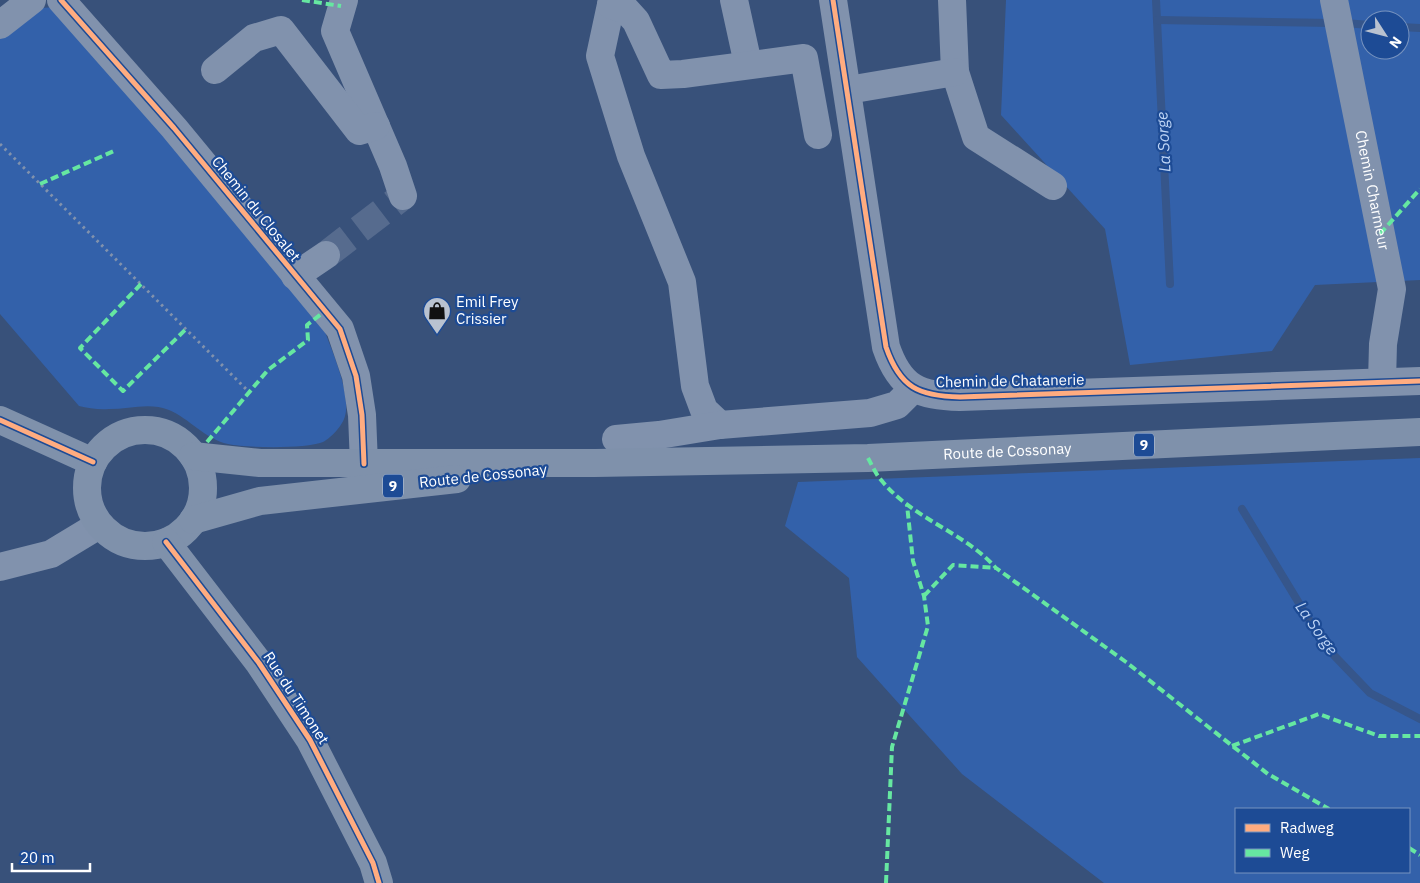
<svg xmlns="http://www.w3.org/2000/svg" width="1420" height="883" viewBox="0 0 1420 883" font-family="'IBM Plex Sans',sans-serif">
<style>
.green{fill:#3361aa;fill-rule:evenodd}
.lines{fill:none;stroke-linecap:round;stroke-linejoin:round}
.stream{stroke:#36568b;stroke-width:8}
.minor-tunnel{stroke:#566b8e;stroke-width:28;stroke-dasharray:28 14;stroke-linecap:butt}
.path{stroke:#8192ad;stroke-width:3;stroke-dasharray:2.5 4;stroke-linecap:butt}
.minor{stroke:#8192ad;stroke-width:28}
.major{stroke:#7f91ab;stroke-width:28}
.quiet{stroke:#66e7a1;stroke-width:4;stroke-dasharray:8 4;stroke-linecap:butt}
.cycleway-casing{stroke:#1d4b95;stroke-width:8}
.cycleway{stroke:#ffac80;stroke-width:5}
.labels{text-anchor:middle;stroke-width:4.5;stroke-linejoin:round;paint-order:stroke}
.shield{fill:#1d4b95;stroke:#bbc9df;stroke-width:1}
.shield-label{font-size:14px;font-weight:bold;fill:#fff}
.street-label{font-size:15px;fill:#fff;stroke:#1d4b95}
.poi-label{font-size:15px;fill:#fff;stroke:#1d4b95;text-anchor:start}
.water-label{font-size:16px;font-style:italic;fill:#bdd4f5;stroke:#1d4b95}
</style>
<rect width="100%" height="100%" fill="#38517a"/>
<!-- green -->
<g class="green">
<path d="M 1006,0 L 1420,0 L 1420,280 L 1315,285 L 1272,351 L 1130,365 L 1105,229 L 1001,115 ZM 1370,20 L 1400,20 L 1400,50 L 1370,50 Z"/>
<path d="M 57,7 L 325,332 C 333,353 351,395 345,416 C 343,425 331,438 323,442 C 306,449 247,448 228,444 C 205,439 190,419 169,410 C 150,402 129,409 109,409 C 99,410 88,408 79,406 L 0,314 L 0,38 L 40,8 Z"/>
<path d="M 1420,458 L 1420,883 L 1104,883 L 962,774 L 857,657 L 849,578 L 785,526 L 798,482 ZM 1409,809 L 1409,872 L 1236,872 L 1236,809 Z"/>
</g>
<g class="lines">
<!-- stream -->
<g class="stream">
<path d="M 1156,0 L 1170,284"/>
<path d="M 1157,20 L 1333,23"/>
<path d="M 1344,23 L 1370,25"/>
<path d="M 1400,27 L 1420,28"/>
<path d="M 1242,509 L 1325,646 L 1370,693 L 1420,719"/>
</g>
<!-- minor-tunnel -->
<path class="minor-tunnel" d="M 326,255 L 403,196"/>
<!-- path -->
<path class="path" d="M 0,144 L 249,392"/>
<!-- minor -->
<g class="minor">
<path d="M 61,0 L 174,128 L 340,329 L 356,376 L 362,415 L 364,464"/>
<path d="M 344,0 L 335,31 L 393,166 L 403,196"/>
<path d="M 612,0 L 600,56 L 631,156 L 682,282 L 695,386 L 704,410 L 720,425"/>
<path d="M 734,0 L 748,64"/>
<path d="M 833,0 L 886,347 C 900,388 919,396 960,397 L 1420,381"/>
<path d="M 952,0 L 955,72 L 976,137 L 1053,186"/>
<path id="s1" d="M 1334,0 L 1392,289 L 1383,344 L 1382,382"/>
<path d="M 611,5 L 626,10 L 636,21 L 661,75 L 683,74 L 804,58 L 818,135"/>
<path d="M 0,25 L 32,0"/>
<path d="M 215,70 L 254,38 L 281,30 L 359,131 L 376,126"/>
<path d="M 848,90 L 955,72"/>
<path d="M 295,276 L 326,255"/>
<path d="M 616,439 L 659,435 L 720,425 L 870,413 L 897,405 L 913,389"/>
<path d="M 0,567 L 51,554 L 99,525"/>
</g>
<!-- major -->
<g class="major">
<path d="M 0,420 L 93,462"/>
<circle cx="145" cy="488" r="58"/>
<path id="s2" d="M 193,456 L 260,463 L 595,463 L 868,458 L 1420,432"/>
<path d="M 193,520 L 260,501 L 457,479"/>
<path d="M 166,542 L 259,663 L 310,740 L 373,863 L 379,883"/>
</g>
<!-- quiet -->
<g class="quiet">
<path d="M 302,0 L 341,6"/>
<path d="M 40,184 L 116,150"/>
<path d="M 1380,234 L 1420,189"/>
<path d="M 141,284 L 80,348 L 123,391 L 186,329"/>
<path d="M 207,442 L 268,370 L 308,340 L 307,325 L 325,311"/>
<path d="M 868,458 C 872,465 876,475 882,481 C 913,519 964,532 996,568 L 1126,662 L 1268,774 L 1329,809"/>
<path d="M 924,596 L 953,565 L 996,568"/>
<path d="M 1232,746 L 1319,714 L 1379,736 L 1420,736"/>
<path d="M 1409,848 L 1420,855"/>
<path d="M 886,883 L 892,747 L 928,626 L 924,596 L 913,561 L 907,505"/>
</g>
<defs>
<g id="cycleway">
<path d="M 61,0 L 174,128 L 340,329 L 356,376 L 362,415 L 364,464"/>
<path d="M 833,0 L 886,347 C 900,388 919,396 960,397 L 1420,381"/>
<path d="M 0,420 L 93,462"/>
<path d="M 166,542 L 259,663 L 310,740 L 373,863 L 379,883"/>
</g>
</defs>
<!-- cycleway casing -->
<use href="#cycleway" class="cycleway-casing"/>
<!-- cycleway -->
<use href="#cycleway" class="cycleway"/>
</g>
<!-- icons -->
<defs>
<symbol id="shop-pin" viewBox="-11 -11 22 30"><path d="M0 17L-7.5 6A9.5 9.5 0 1 1 7.5 6Z" fill="#b9c2d0" stroke="#1d4b95"/><path d="M-5-2.5h2.3a2.7 3.5 0 0 1 5.4 0H5L5.5 6h-11ZM-1.5-2.5h3a1.5 2.3 0 0 0-3 0Z" fill="#111"/></symbol>
</defs>
<g fill-rule="evenodd">
<use href="#shop-pin" x="421" y="295" width="32" height="43"/>
</g>
<g class="labels">
<!-- shield labels -->
<g class="shield">
<rect x="1134" y="433.5" width="20" height="23" rx="4"/>
<rect x="383" y="474.5" width="20" height="23" rx="4"/>
</g>
<g class="shield-label">
<text x="1144" y="450">9</text>
<text x="393" y="491">9</text>
</g>
<!-- street labels -->
<g class="street-label">
<text dy="5" stroke="none"><textPath href="#s1" startOffset="194">Chemin Charmeur</textPath></text>
<text transform="translate(256 209) rotate(51)" y="5">Chemin du Closalet</text>
<text transform="translate(1010 381) rotate(-1)" y="5">Chemin de Chatanerie</text>
<text dy="5" stroke="none"><textPath href="#s2" startOffset="815">Route de Cossonay</textPath></text>
<text transform="translate(483 476) rotate(-6)" y="5">Route de Cossonay</text>
<text transform="translate(296 698) rotate(57)" y="5">Rue du Timonet</text>
</g>
<!-- poi labels -->
<g class="poi-label">
<text x="456" y="307">Emil Frey<tspan x="456" dy="17">Crissier</tspan></text>
</g>
<!-- water labels -->
<g class="water-label">
<text transform="translate(1163 142) rotate(-93)" y="6">La Sorge</text>
<text transform="translate(1317 628) rotate(55)" y="6">La Sorge</text>
</g>
</g>
<!-- legend -->
<rect x="1235" y="808" width="175" height="65" fill="#1d4b95" stroke="#7793bf"/>
<rect x="1245" y="824" width="25" height="8" fill="#ffac80" stroke="#7793bf"/>
<text x="1280" y="833" font-size="15" fill="#ffffff">Radweg</text>
<rect x="1245" y="849" width="25" height="8" fill="#66e7a1" stroke="#7793bf"/>
<text x="1280" y="858" font-size="15" fill="#ffffff">Weg</text>
<!-- north arrow -->
<g transform="translate(1385 35) rotate(126)"><circle r="24" fill="#1d4b95" stroke="#7793bf"/>
<path d="M0-4L9 19L0 12L-9 19Z" fill="#b9c2d0"/>
<text y="-8" font-size="14" font-weight="bold" text-anchor="middle" fill="#ffffff">N</text>
</g>
<!-- scale -->
<path d="M12 863v8h78v-8" fill="none" stroke="#ffffff" stroke-width="2.5"/>
<text x="20" y="863" font-size="15" fill="#ffffff" stroke="#1d4b95" stroke-width="4" paint-order="stroke">20 m</text>
</svg>
